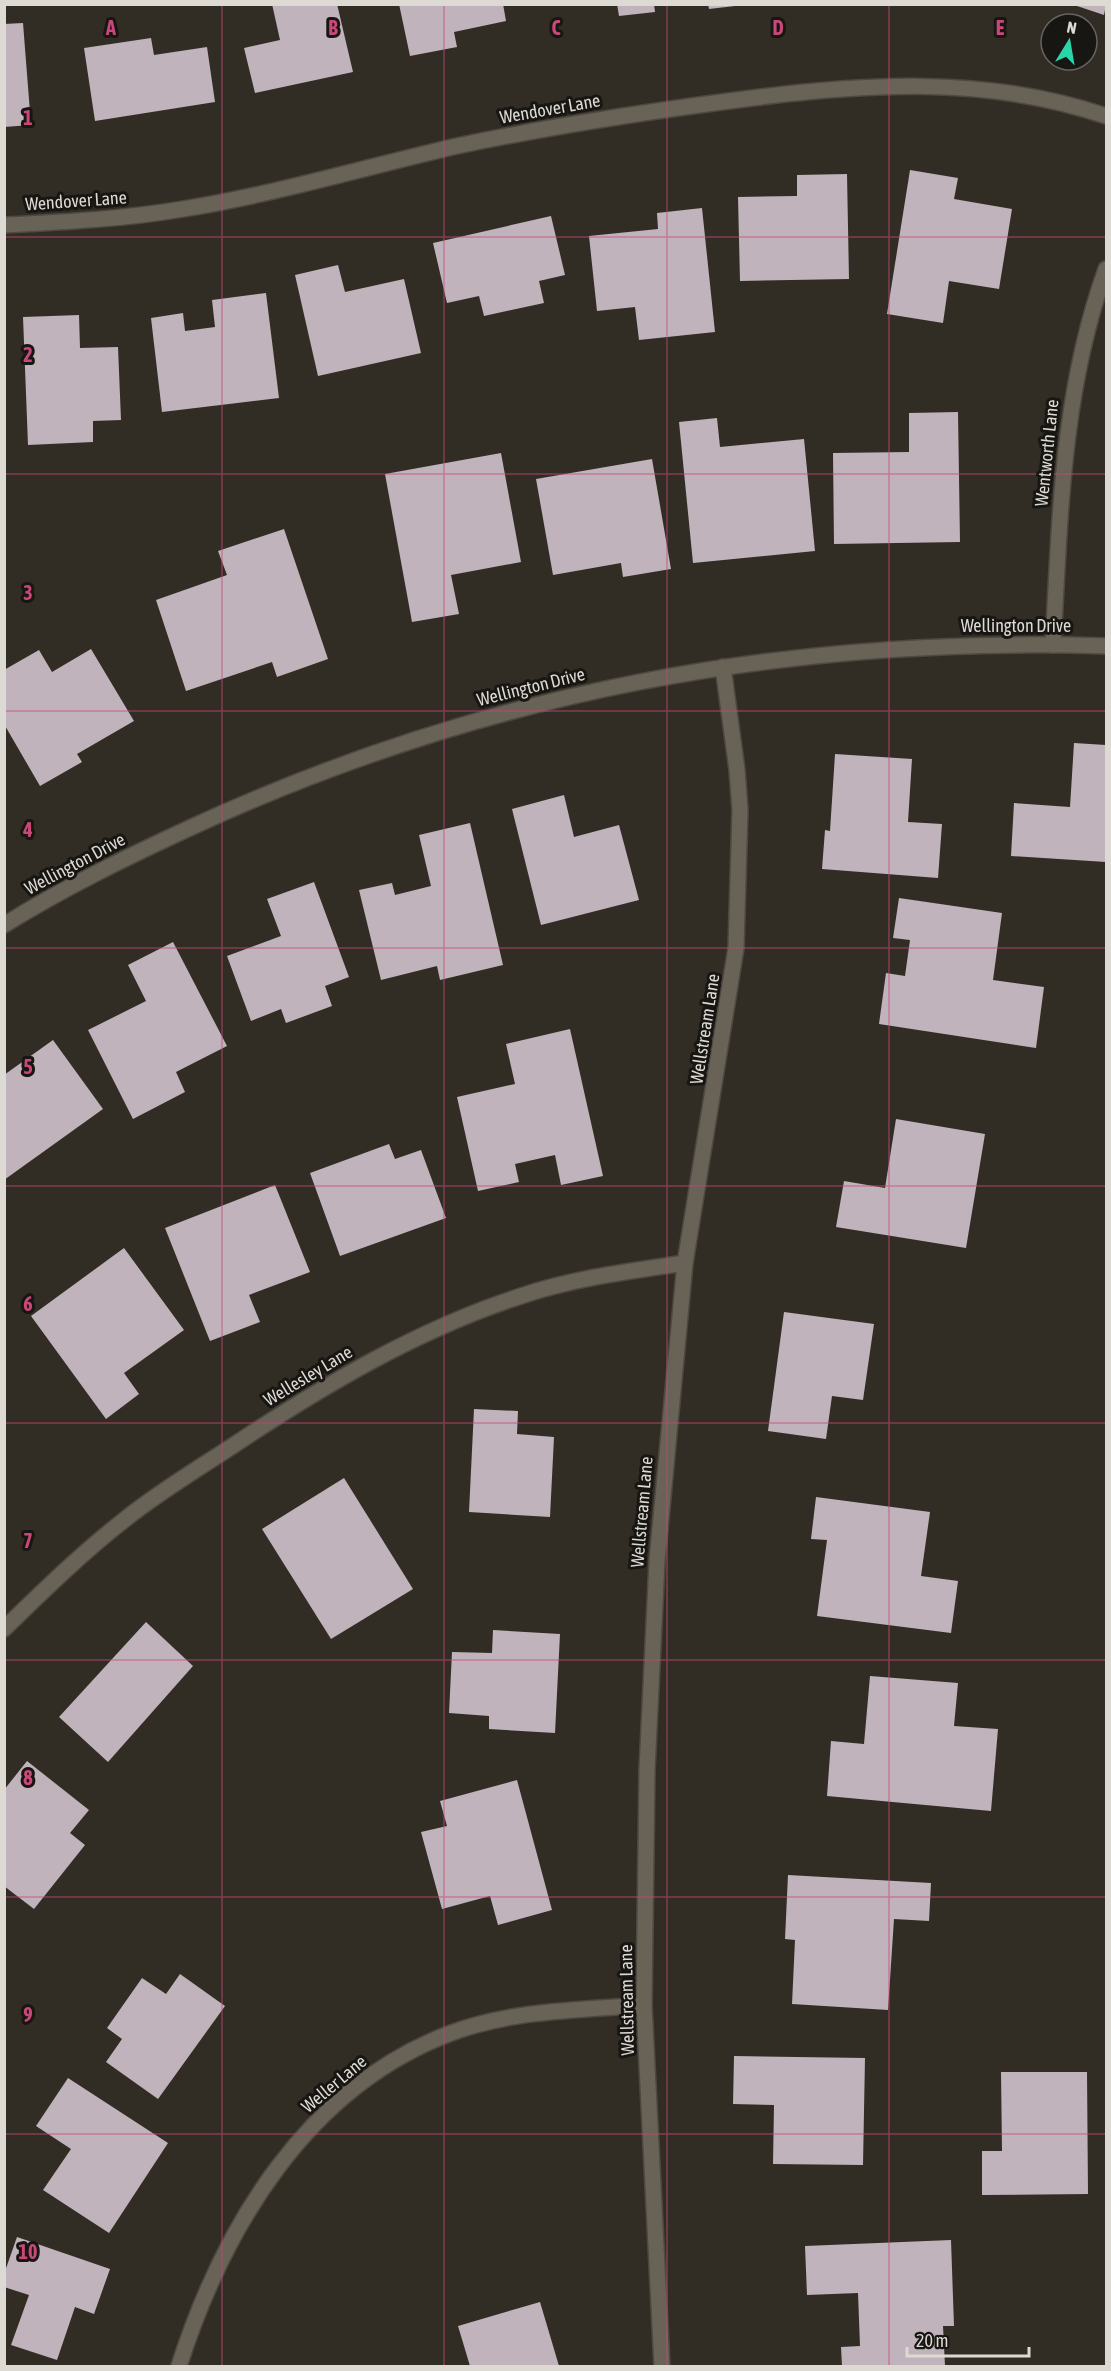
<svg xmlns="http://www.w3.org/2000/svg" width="1111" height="2371" viewBox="0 0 1111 2371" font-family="'Asap Condensed',sans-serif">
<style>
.building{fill:#c0b3bb}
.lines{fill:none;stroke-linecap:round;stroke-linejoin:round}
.minor-casing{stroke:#4d4840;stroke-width:18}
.minor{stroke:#686257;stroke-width:15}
.grid{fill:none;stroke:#c94879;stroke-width:1.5;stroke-opacity:0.55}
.labels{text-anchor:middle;stroke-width:6;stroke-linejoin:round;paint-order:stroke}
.street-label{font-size:18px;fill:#ddd9d3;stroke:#181612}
.grid-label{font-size:20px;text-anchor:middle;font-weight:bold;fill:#c94879;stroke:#181612;stroke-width:6;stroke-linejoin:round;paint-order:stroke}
</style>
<rect width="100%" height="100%" fill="#322d24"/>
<!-- building -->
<g class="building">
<path d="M 272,4 L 337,4 L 353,72 L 255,93 L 244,48 L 280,40 Z"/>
<path d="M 399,4 L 503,4 L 506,21 L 454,32 L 457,47 L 410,56 Z"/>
<path d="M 617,4 L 654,4 L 655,12 L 619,16 Z"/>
<path d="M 708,4 L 735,4 L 735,6 L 709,9 Z"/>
<path d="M 1106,4 L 1104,15 L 1074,5 L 1074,4 Z"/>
<path d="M 23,23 L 31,125 L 4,127 L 4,24 Z"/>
<path d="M 151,38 L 154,55 L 207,47 L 215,102 L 95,121 L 84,48 Z"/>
<path d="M 910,170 L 958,178 L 954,199 L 1012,209 L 999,289 L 949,281 L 943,323 L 887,314 Z"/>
<path d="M 847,174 L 849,279 L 740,281 L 738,197 L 797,196 L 797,175 Z"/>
<path d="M 702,208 L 715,332 L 639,340 L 635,307 L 597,311 L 589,236 L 658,229 L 657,213 Z"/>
<path d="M 551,216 L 565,275 L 539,281 L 544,303 L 484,316 L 479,296 L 447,303 L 433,243 Z"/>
<path d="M 338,265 L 345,292 L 404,279 L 421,353 L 318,376 L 295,275 Z"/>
<path d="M 266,293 L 279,398 L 162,412 L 151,318 L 183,313 L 185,331 L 215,327 L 212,300 Z"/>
<path d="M 79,315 L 80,348 L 118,347 L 121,420 L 93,421 L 93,442 L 28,445 L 23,317 Z"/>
<path d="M 958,412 L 960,542 L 834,544 L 833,453 L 909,452 L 909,413 Z"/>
<path d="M 717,418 L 720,447 L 804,439 L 815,551 L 693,563 L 679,422 Z"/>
<path d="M 501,453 L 521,562 L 451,575 L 459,614 L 412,622 L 385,474 Z"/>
<path d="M 652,459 L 671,569 L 623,577 L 621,563 L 553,575 L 536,479 Z"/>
<path d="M 284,529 L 328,659 L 277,677 L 272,662 L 186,691 L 156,600 L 227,575 L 218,551 Z"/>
<path d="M 91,649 L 134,721 L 77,754 L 82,762 L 40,786 L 4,724 L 4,670 L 39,650 L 52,672 Z"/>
<path d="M 1074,743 L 1106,745 L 1106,862 L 1011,856 L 1014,803 L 1070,807 Z"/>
<path d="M 835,754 L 912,759 L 908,822 L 942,824 L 938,878 L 822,869 L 825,830 L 830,831 Z"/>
<path d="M 564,795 L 574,837 L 619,825 L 639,900 L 541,925 L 512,809 Z"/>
<path d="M 470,823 L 503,965 L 440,980 L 437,966 L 381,980 L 359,890 L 392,883 L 395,895 L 431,886 L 419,835 Z"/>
<path d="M 314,882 L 349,977 L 325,986 L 332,1006 L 286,1023 L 281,1009 L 251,1021 L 227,956 L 281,936 L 267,899 Z"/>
<path d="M 899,898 L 1002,913 L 993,980 L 1044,987 L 1036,1048 L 879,1024 L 886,973 L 905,976 L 910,940 L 893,938 Z"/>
<path d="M 173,942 L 227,1046 L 176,1072 L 185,1092 L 133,1119 L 88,1030 L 146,1001 L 128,965 Z"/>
<path d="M 570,1029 L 603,1176 L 561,1185 L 555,1155 L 515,1164 L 519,1182 L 478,1191 L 457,1097 L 515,1084 L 506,1044 Z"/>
<path d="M 53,1040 L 103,1109 L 4,1180 L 4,1075 Z"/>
<path d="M 896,1119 L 985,1134 L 966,1248 L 836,1227 L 844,1181 L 885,1188 Z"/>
<path d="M 389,1144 L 395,1159 L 421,1150 L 446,1218 L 340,1256 L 310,1173 Z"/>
<path d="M 275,1185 L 310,1272 L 249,1295 L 260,1322 L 210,1341 L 165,1228 Z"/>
<path d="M 124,1248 L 184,1330 L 124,1373 L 139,1394 L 106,1419 L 31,1316 Z"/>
<path d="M 784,1312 L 874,1324 L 863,1400 L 832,1396 L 826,1439 L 768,1431 Z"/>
<path d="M 474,1409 L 518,1411 L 517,1434 L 554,1437 L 550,1517 L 469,1512 Z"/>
<path d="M 344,1478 L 413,1589 L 331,1639 L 262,1529 Z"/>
<path d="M 816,1497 L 930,1512 L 921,1576 L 958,1581 L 951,1633 L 817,1616 L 827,1540 L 811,1539 Z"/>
<path d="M 146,1622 L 193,1666 L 108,1762 L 59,1717 Z"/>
<path d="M 493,1630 L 560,1634 L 555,1733 L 489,1729 L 489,1716 L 449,1713 L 452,1652 L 492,1653 Z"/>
<path d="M 870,1676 L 958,1683 L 954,1726 L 998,1729 L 991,1811 L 827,1796 L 831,1741 L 864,1744 Z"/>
<path d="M 27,1761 L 89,1810 L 70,1833 L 85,1845 L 34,1909 L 4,1886 L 4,1790 Z"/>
<path d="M 517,1780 L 552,1910 L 498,1925 L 490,1896 L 442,1909 L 421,1832 L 447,1826 L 440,1801 Z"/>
<path d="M 788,1875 L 931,1883 L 929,1921 L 894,1919 L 888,2010 L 792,2004 L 795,1940 L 785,1939 Z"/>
<path d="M 180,1974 L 225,2006 L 158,2099 L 106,2062 L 122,2039 L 107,2028 L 142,1978 L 166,1994 Z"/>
<path d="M 734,2056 L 865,2058 L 863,2165 L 773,2164 L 774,2105 L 733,2104 Z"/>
<path d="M 1001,2072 L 1087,2072 L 1088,2194 L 982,2195 L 982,2151 L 1002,2151 Z"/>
<path d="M 68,2078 L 168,2143 L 109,2233 L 43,2190 L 71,2149 L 36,2126 Z"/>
<path d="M 17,2237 L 110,2269 L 94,2314 L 75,2307 L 57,2360 L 11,2345 L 29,2295 L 4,2287 L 4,2274 Z"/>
<path d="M 951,2240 L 954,2326 L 943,2326 L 945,2366 L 842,2366 L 841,2347 L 860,2346 L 858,2293 L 807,2295 L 805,2246 Z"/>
<path d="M 540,2302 L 559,2366 L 470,2366 L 458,2326 Z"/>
</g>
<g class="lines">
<defs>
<g id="minor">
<path d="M 4,225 C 65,222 124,219 183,209 C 276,194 366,167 457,146 C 547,127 638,113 729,101 C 856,84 983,74 1106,116"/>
<path d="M 1053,645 C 1060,517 1062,391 1106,269"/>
<path d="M 4,925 C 65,887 129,856 194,826 C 485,692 787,636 1106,646"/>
<path d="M 4,1629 C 44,1590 84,1551 128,1517 C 162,1490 201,1467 237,1443 C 326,1384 419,1329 521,1296 C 574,1278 631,1271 685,1263"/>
<path d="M 179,2366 C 224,2226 307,2087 451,2033 C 512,2010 580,2010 644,2005"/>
<path d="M 662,2366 L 644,2005 L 647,1770 L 657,1561 L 685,1263 L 736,948 L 740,810 L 737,770 L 723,667"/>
</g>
</defs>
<!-- minor casing -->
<use href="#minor" class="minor-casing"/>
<!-- minor -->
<use href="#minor" class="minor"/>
</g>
<!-- grid -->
<path class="grid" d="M 222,4 L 222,2366M 444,4 L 444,2366M 667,4 L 667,2366M 889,4 L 889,2366M 4,237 L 1106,237M 4,474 L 1106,474M 4,711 L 1106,711M 4,948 L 1106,948M 4,1186 L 1106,1186M 4,1423 L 1106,1423M 4,1660 L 1106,1660M 4,1897 L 1106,1897M 4,2134 L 1106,2134"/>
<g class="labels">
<!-- street labels -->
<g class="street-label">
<text transform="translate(550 109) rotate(-10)" y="6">Wendover Lane</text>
<text transform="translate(76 201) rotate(-4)" y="6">Wendover Lane</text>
<text transform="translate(1047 453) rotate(-84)" y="6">Wentworth Lane</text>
<text x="1016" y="632">Wellington Drive</text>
<text transform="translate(531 687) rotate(-14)" y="6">Wellington Drive</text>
<text transform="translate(75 864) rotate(-28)" y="6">Wellington Drive</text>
<text transform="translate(705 1029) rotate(-81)" y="6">Wellstream Lane</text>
<text transform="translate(308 1376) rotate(-31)" y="6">Wellesley Lane</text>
<text transform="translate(642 1512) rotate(-85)" y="6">Wellstream Lane</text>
<text transform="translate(627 2000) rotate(-91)" y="6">Wellstream Lane</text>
<text transform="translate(334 2084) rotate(-40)" y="6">Weller Lane</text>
</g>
</g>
<g class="grid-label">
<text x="111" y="35">A</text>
<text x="333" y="35">B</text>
<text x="556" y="35">C</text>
<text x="778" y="35">D</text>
<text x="1000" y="35">E</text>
<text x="28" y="125">1</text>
<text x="28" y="362">2</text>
<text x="28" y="600">3</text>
<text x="28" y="837">4</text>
<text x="28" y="1074">5</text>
<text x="28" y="1311">6</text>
<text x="28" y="1548">7</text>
<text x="28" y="1785">8</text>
<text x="28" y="2022">9</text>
<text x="28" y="2259">10</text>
</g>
<!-- border -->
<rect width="1111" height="2371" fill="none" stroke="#ddd9d3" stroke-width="12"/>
<!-- north arrow -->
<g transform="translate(1069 42) rotate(11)"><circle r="28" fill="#181612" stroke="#67645f" stroke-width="1.5"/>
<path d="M0-4.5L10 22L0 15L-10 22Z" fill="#2bd5ac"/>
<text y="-9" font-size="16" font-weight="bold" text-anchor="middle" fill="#ddd9d3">N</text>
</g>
<!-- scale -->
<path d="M907 2347v9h122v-9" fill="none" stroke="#ddd9d3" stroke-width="3"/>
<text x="916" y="2347" font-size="18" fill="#ddd9d3" stroke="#181612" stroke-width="4.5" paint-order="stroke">20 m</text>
</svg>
